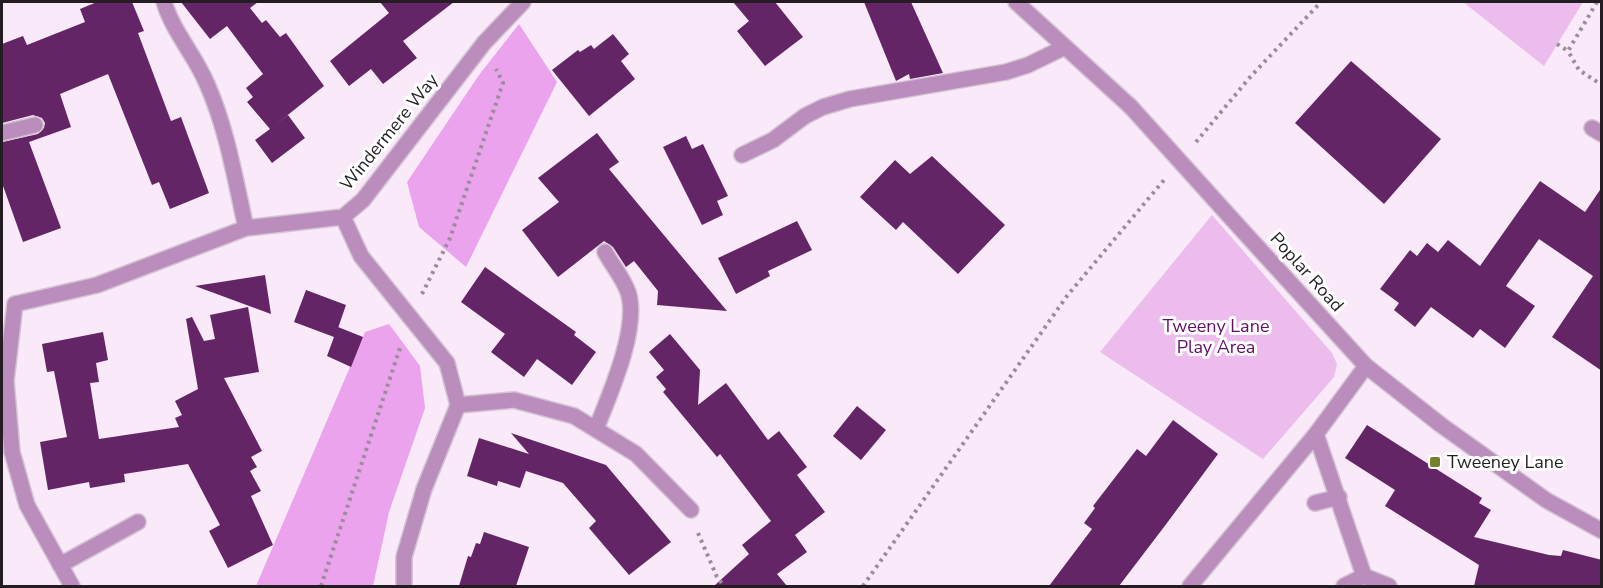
<svg xmlns="http://www.w3.org/2000/svg" width="1603" height="588" viewBox="0 0 1603 588" font-family="'Nunito Sans',sans-serif">
<style>
.green{fill:#ebbcec}
.forest{fill:#eaa3ec}
.building{fill:#642567}
.lines{fill:none;stroke-linecap:round;stroke-linejoin:round}
.service-casing{stroke:#d2c4d2;stroke-width:18}
.minor-casing{stroke:#d2c4d2;stroke-width:18}
.path{stroke:#988d98;stroke-width:4;stroke-dasharray:3 4.5;stroke-linecap:butt}
.service{stroke:#bb8dbc;stroke-width:15}
.minor{stroke:#bb8dbc;stroke-width:15}
.minor-bridge-casing{stroke:#d2c4d2;stroke-width:18;stroke-linecap:butt}
.minor-bridge{stroke:#bb8dbc;stroke-width:15}
.poi-dot{fill:#76802d;stroke:#fff;stroke-width:2}
.labels{text-anchor:middle;stroke-width:6;stroke-linejoin:round;paint-order:stroke}
.street-label{font-size:18px;fill:#231d23;stroke:#fff}
.park-label{font-size:18px;fill:#630c68;stroke:#fff}
.poi-label{font-size:18px;fill:#231d23;stroke:#fff;text-anchor:start}
</style>
<rect width="100%" height="100%" fill="#f9e9f9"/>
<!-- green -->
<g class="green">
<path d="M 1463,2 L 1583,2 L 1544,66 Z"/>
<path d="M 1212,215 L 1332,353 L 1337,364 L 1334,377 L 1263,459 L 1100,352 Z"/>
</g>
<!-- forest -->
<g class="forest">
<path d="M 519,24 L 557,82 L 466,267 L 419,227 L 407,182 L 479,75 Z"/>
<path d="M 389,324 L 420,366 L 425,408 L 389,512 L 373,586 L 256,586 L 365,332 Z"/>
</g>
<!-- building -->
<g class="building">
<path d="M 97,2 L 132,2 L 144,31 L 138,33 L 171,121 L 181,117 L 209,193 L 170,209 L 159,182 L 152,185 L 108,74 L 60,94 L 71,127 L 29,142 L 61,228 L 23,242 L 2,183 L 2,142 L 38,134 L 44,128 L 45,123 L 42,118 L 33,115 L 2,123 L 2,44 L 23,36 L 27,45 L 85,22 L 80,9 Z"/>
<path d="M 181,2 L 258,2 L 250,8 L 262,23 L 266,20 L 280,37 L 286,33 L 324,86 L 274,126 L 288,115 L 305,138 L 272,163 L 255,140 L 270,129 L 247,102 L 253,97 L 246,88 L 263,74 L 227,26 L 210,39 Z"/>
<path d="M 380,2 L 454,2 L 403,41 L 417,58 L 383,84 L 371,69 L 349,86 L 330,61 L 389,13 Z"/>
<path d="M 733,2 L 775,2 L 803,37 L 765,66 L 737,31 L 749,21 Z"/>
<path d="M 864,2 L 911,2 L 943,73 L 910,79 L 909,74 L 896,81 Z"/>
<path d="M 613,34 L 629,54 L 621,61 L 635,79 L 589,116 L 552,70 L 578,50 L 580,52 L 591,45 L 594,49 Z"/>
<path d="M 1351,61 L 1441,139 L 1384,204 L 1295,123 Z"/>
<path d="M 597,133 L 619,162 L 609,169 L 727,311 L 657,305 L 658,291 L 634,261 L 626,267 L 613,247 L 604,241 L 558,277 L 522,230 L 559,202 L 538,178 Z"/>
<path d="M 686,136 L 692,149 L 703,144 L 728,196 L 717,201 L 723,215 L 702,225 L 663,147 Z"/>
<path d="M 932,156 L 1005,225 L 958,274 L 903,222 L 896,230 L 860,197 L 895,160 L 910,174 Z"/>
<path d="M 1540,181 L 1585,212 L 1602,187 L 1602,371 L 1552,337 L 1593,276 L 1539,239 L 1506,286 L 1535,306 L 1505,348 L 1480,329 L 1473,338 L 1431,307 L 1415,327 L 1394,310 L 1399,303 L 1380,289 L 1410,250 L 1417,256 L 1427,243 L 1438,252 L 1448,240 L 1480,266 Z"/>
<path d="M 797,221 L 812,250 L 768,271 L 770,276 L 736,294 L 718,258 Z"/>
<path d="M 485,267 L 576,332 L 574,335 L 596,352 L 572,385 L 537,359 L 524,377 L 491,352 L 505,334 L 461,302 Z"/>
<path d="M 265,275 L 271,314 L 195,286 Z"/>
<path d="M 306,290 L 346,305 L 337,331 L 338,327 L 363,337 L 351,367 L 327,356 L 334,337 L 294,322 Z"/>
<path d="M 248,307 L 259,372 L 224,378 L 262,451 L 251,457 L 257,467 L 250,471 L 261,491 L 251,496 L 273,545 L 228,568 L 209,531 L 220,525 L 188,464 L 124,474 L 125,482 L 90,488 L 89,482 L 48,490 L 40,442 L 67,437 L 54,371 L 47,372 L 42,344 L 103,332 L 108,360 L 96,363 L 99,382 L 90,383 L 99,439 L 179,427 L 175,418 L 182,415 L 175,401 L 198,389 L 186,319 L 192,317 L 204,341 L 215,339 L 210,315 Z"/>
<path d="M 670,334 L 700,370 L 698,405 L 726,383 L 768,440 L 779,431 L 807,467 L 797,475 L 825,512 L 795,535 L 807,552 L 777,574 L 787,586 L 714,586 L 749,554 L 742,545 L 771,521 L 720,454 L 717,457 L 663,392 L 666,389 L 656,377 L 664,370 L 649,352 Z"/>
<path d="M 857,406 L 886,430 L 861,460 L 833,436 Z"/>
<path d="M 1173,420 L 1218,454 L 1167,523 L 1119,586 L 1049,586 L 1092,529 L 1084,523 L 1095,508 L 1093,506 L 1137,449 L 1146,456 Z"/>
<path d="M 1367,425 L 1482,498 L 1479,503 L 1491,510 L 1474,537 L 1549,555 L 1561,556 L 1563,550 L 1602,560 L 1602,586 L 1474,586 L 1479,565 L 1385,506 L 1395,490 L 1345,458 Z"/>
<path d="M 511,433 L 606,465 L 671,542 L 629,575 L 589,528 L 596,521 L 563,483 L 526,471 L 527,468 L 520,488 L 498,481 L 497,486 L 467,476 L 479,438 L 529,454 Z"/>
<path d="M 484,532 L 529,547 L 516,586 L 459,586 L 468,556 L 471,557 L 476,543 L 480,544 Z"/>
</g>
<g class="lines">
<defs>
<g id="service">
<path d="M 1592,128 L 1602,134"/>
<path d="M 2,133 L 35,125"/>
<path d="M 742,155 L 773,140 L 805,116 L 823,107 L 850,99 L 1006,72 L 1028,65 L 1065,47"/>
<path d="M 596,429 C 609,396 640,327 628,292 C 623,278 612,265 605,252"/>
</g>
<g id="minor">
<path d="M 164,2 C 173,32 195,55 207,84 C 227,129 235,179 246,228"/>
<path d="M 1016,2 L 1131,107"/>
<path d="M 343,217 L 361,256 L 447,363 L 458,405 L 424,489 L 404,557 L 404,586"/>
<path d="M 1232,219 L 1366,366 L 1441,425 L 1546,500 L 1602,531"/>
<path d="M 15,304 L 97,285 L 246,228 L 343,217 L 363,200 L 484,43 L 523,2"/>
<path d="M 15,304 L 6,381 L 12,452 L 27,505 L 72,586"/>
<path d="M 458,405 L 514,400 L 574,416 L 636,454 L 691,510"/>
<path d="M 1316,434 L 1364,576"/>
<path d="M 1315,503 L 1339,497"/>
<path d="M 60,565 L 138,522"/>
<path d="M 1190,586 L 1316,434 L 1366,366"/>
<path d="M 1344,586 L 1364,576 L 1389,586"/>
</g>
</defs>
<!-- service casing -->
<use href="#service" class="service-casing"/>
<!-- minor casing -->
<use href="#minor" class="minor-casing"/>
<!-- path -->
<g class="path">
<path d="M 1597,2 L 1568,51 L 1579,70 L 1602,85"/>
<path d="M 1557,44 L 1568,51"/>
<path d="M 1196,142 L 1251,76 L 1321,2"/>
<path d="M 422,294 L 450,238 L 503,83 L 496,69"/>
<path d="M 698,533 L 717,577 L 724,586"/>
<path d="M 321,586 L 401,345"/>
<path d="M 863,586 L 1067,296 L 1164,180"/>
</g>
<!-- service -->
<use href="#service" class="service"/>
<!-- minor -->
<use href="#minor" class="minor"/>
<defs>
<path id="minor-bridge" d="M 1131,107 L 1232,219"/>
</defs>
<!-- minor-bridge casing -->
<use href="#minor-bridge" class="minor-bridge-casing"/>
<!-- minor-bridge -->
<use href="#minor-bridge" class="minor-bridge"/>
</g>
<!-- markers -->
<rect class="poi-dot" x="1429" y="456" width="12" height="12" rx="3"/>
<g class="labels">
<!-- street labels -->
<g class="street-label">
<text transform="translate(389 132) rotate(-51)" y="6">Windermere Way</text>
<text transform="translate(1307 272) rotate(48)" y="6">Poplar Road</text>
</g>
<!-- park labels -->
<g class="park-label">
<text x="1216" y="332">Tweeny Lane<tspan x="1216" dy="21">Play Area</tspan></text>
</g>
<!-- poi labels -->
<g class="poi-label">
<text x="1447" y="468">Tweeney Lane</text>
</g>
</g>
<!-- border -->
<rect width="1603" height="588" fill="none" stroke="#231d23" stroke-width="6"/>
</svg>
